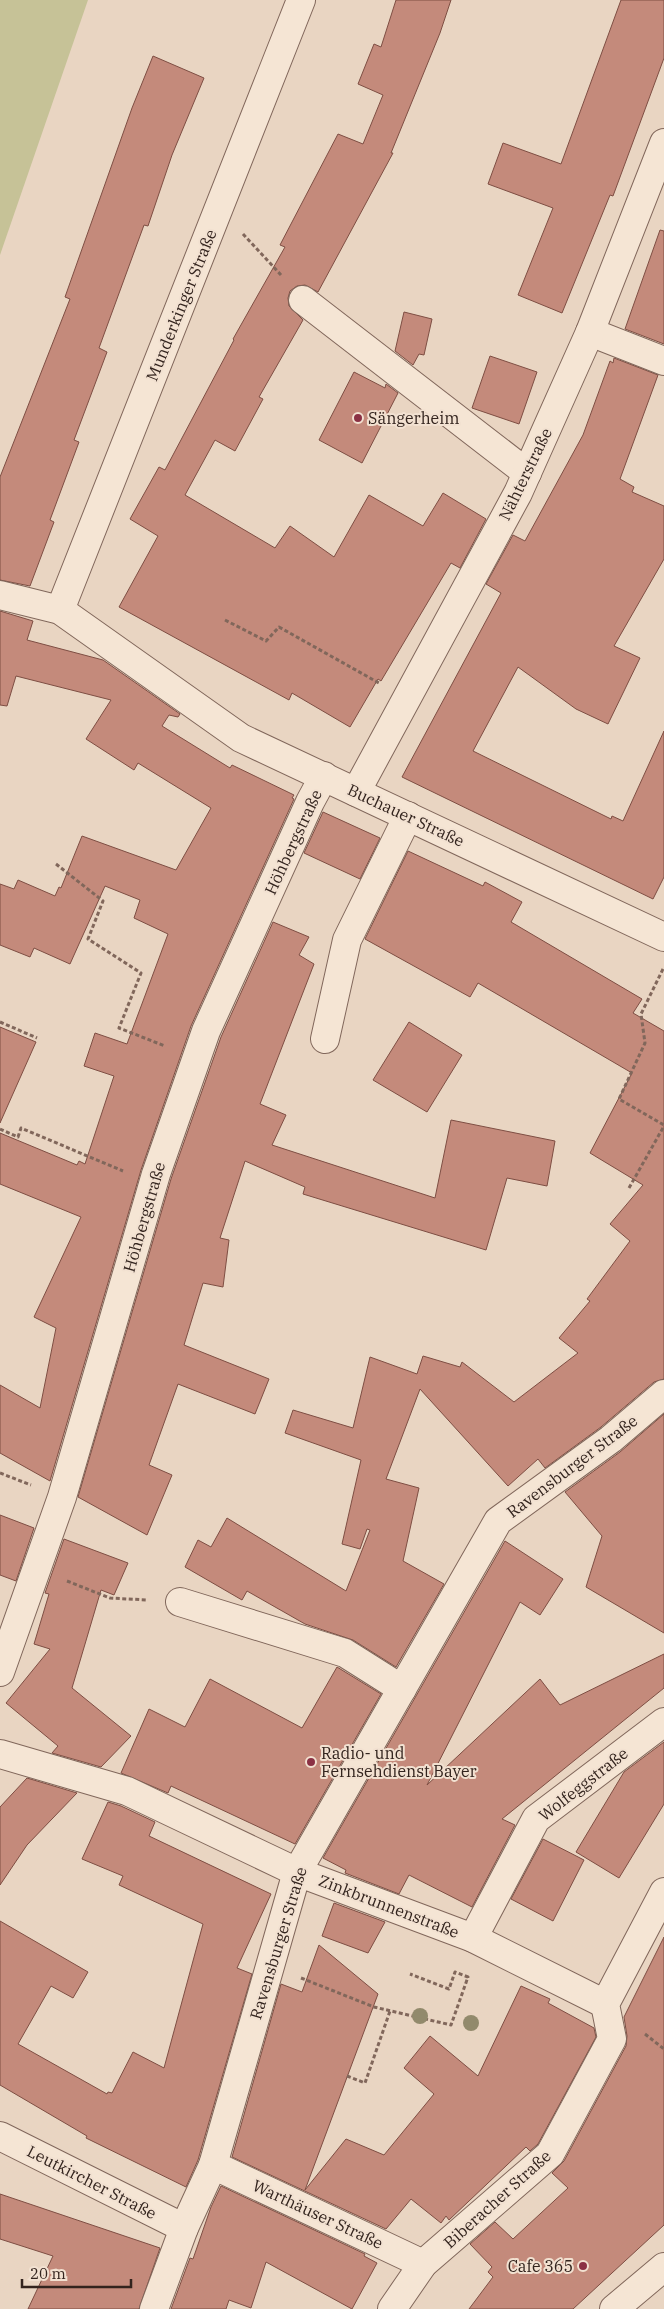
<svg xmlns="http://www.w3.org/2000/svg" width="664" height="2309" viewBox="0 0 664 2309" font-family="'IBM Plex Serif',serif">
<style>
.green{fill:#c6c297}
.building{fill:#c48a7b;stroke:#7e4e43}
.lines{fill:none;stroke-linecap:round;stroke-linejoin:round}
.minor-casing{stroke:#81675b;stroke-width:30}
.path{stroke:#81675b;stroke-width:3;stroke-dasharray:4 2.5;stroke-linecap:butt}
.minor{stroke:#f5e5d4;stroke-width:28}
.tree{fill:#928a6c}
.poi-dot{fill:#8b3144;stroke:#f2e1d1;stroke-width:2}
.labels{text-anchor:middle;stroke-width:4;stroke-linejoin:round;paint-order:stroke}
.street-label{font-size:16px;fill:#33241e;stroke:#f2e1d1}
.poi-label{font-size:16px;fill:#33241e;stroke:#f2e1d1;text-anchor:start}
</style>
<rect width="100%" height="100%" fill="#e9d5c2"/>
<!-- green -->
<path class="green" d="M 0,0 L 88,0 L 0,255 Z"/>
<!-- building -->
<g class="building">
<path d="M 396,0 L 451,0 L 440,33 L 391,153 L 393,153 L 318,292 L 305,285 L 297,286 L 290,291 L 288,298 L 289,306 L 303,320 L 259,397 L 263,399 L 235,451 L 215,440 L 185,495 L 275,548 L 290,526 L 334,557 L 369,495 L 423,526 L 443,493 L 486,519 L 460,568 L 451,563 L 381,681 L 378,679 L 350,727 L 292,693 L 289,700 L 119,607 L 158,536 L 130,519 L 159,467 L 165,470 L 234,340 L 233,339 L 285,247 L 280,245 L 338,134 L 363,144 L 383,95 L 358,84 L 374,44 L 381,47 Z"/>
<path d="M 621,0 L 664,0 L 664,58 L 613,196 L 610,195 L 562,313 L 518,295 L 553,208 L 488,184 L 503,143 L 561,164 Z"/>
<path d="M 153,56 L 204,78 L 172,155 L 148,226 L 144,225 L 99,348 L 107,352 L 74,440 L 79,442 L 50,520 L 54,522 L 30,586 L 0,580 L 0,477 L 70,299 L 65,297 L 132,108 Z"/>
<path d="M 660,230 L 664,231 L 664,344 L 625,329 Z"/>
<path d="M 404,312 L 432,319 L 424,355 L 419,354 L 413,365 L 395,351 Z"/>
<path d="M 490,356 L 537,372 L 519,424 L 472,408 Z"/>
<path d="M 614,358 L 658,375 L 620,479 L 634,487 L 632,492 L 664,506 L 664,559 L 614,646 L 640,658 L 608,724 L 576,709 L 518,667 L 473,751 L 611,819 L 612,816 L 623,821 L 664,731 L 664,877 L 653,899 L 402,777 L 501,593 L 486,584 L 513,535 L 525,541 L 583,435 L 610,361 L 613,363 Z"/>
<path d="M 354,372 L 385,388 L 386,384 L 398,393 L 362,463 L 319,440 Z"/>
<path d="M 0,611 L 33,621 L 27,640 L 103,660 L 180,714 L 178,717 L 169,715 L 162,726 L 230,768 L 232,765 L 294,795 L 292,798 L 294,799 L 191,1026 L 141,1170 L 50,1481 L 0,1453 L 0,1385 L 40,1408 L 56,1328 L 34,1317 L 81,1217 L 0,1184 L 0,1133 L 77,1165 L 79,1161 L 85,1164 L 114,1076 L 84,1066 L 95,1033 L 127,1044 L 168,934 L 134,918 L 140,900 L 105,886 L 70,964 L 34,948 L 30,957 L 0,945 L 0,884 L 14,889 L 18,880 L 55,896 L 59,887 L 61,888 L 82,836 L 176,870 L 211,808 L 138,763 L 134,770 L 86,739 L 111,700 L 16,676 L 7,706 L 0,705 Z"/>
<path d="M 323,812 L 380,838 L 360,879 L 304,853 Z"/>
<path d="M 408,851 L 483,886 L 485,882 L 522,902 L 511,922 L 642,999 L 633,1013 L 664,1031 L 664,1379 L 654,1382 L 601,1427 L 545,1468 L 538,1459 L 508,1486 L 420,1389 L 386,1479 L 419,1488 L 403,1561 L 444,1584 L 396,1667 L 353,1640 L 305,1624 L 247,1591 L 242,1600 L 185,1567 L 198,1540 L 211,1547 L 227,1518 L 346,1591 L 370,1530 L 367,1529 L 360,1549 L 342,1544 L 361,1460 L 285,1433 L 293,1410 L 353,1428 L 370,1357 L 417,1374 L 423,1356 L 460,1367 L 462,1362 L 514,1402 L 578,1353 L 559,1338 L 590,1301 L 587,1299 L 630,1241 L 610,1224 L 643,1185 L 590,1153 L 632,1073 L 478,983 L 470,997 L 365,939 Z"/>
<path d="M 273,922 L 309,937 L 299,955 L 314,964 L 260,1104 L 286,1115 L 272,1145 L 435,1198 L 451,1120 L 555,1141 L 547,1186 L 507,1178 L 486,1250 L 303,1194 L 305,1187 L 245,1161 L 220,1238 L 229,1240 L 223,1287 L 203,1283 L 184,1345 L 269,1379 L 255,1414 L 178,1384 L 149,1465 L 172,1475 L 147,1535 L 78,1497 L 171,1179 L 221,1037 Z"/>
<path d="M 409,1022 L 462,1055 L 427,1112 L 373,1080 Z"/>
<path d="M 0,1027 L 36,1042 L 0,1123 Z"/>
<path d="M 664,1414 L 664,1633 L 586,1587 L 602,1536 L 565,1492 L 620,1452 Z"/>
<path d="M 0,1515 L 34,1528 L 16,1581 L 0,1575 Z"/>
<path d="M 64,1539 L 128,1563 L 114,1595 L 101,1590 L 72,1688 L 131,1736 L 101,1767 L 52,1753 L 58,1746 L 6,1703 L 50,1649 L 34,1644 L 49,1594 L 45,1593 Z"/>
<path d="M 505,1541 L 563,1579 L 540,1615 L 520,1602 L 427,1785 L 540,1679 L 560,1705 L 664,1654 L 664,1688 L 502,1819 L 515,1825 L 472,1907 L 409,1875 L 399,1894 L 345,1873 L 346,1870 L 323,1858 Z"/>
<path d="M 337,1667 L 381,1694 L 295,1844 L 171,1786 L 168,1793 L 121,1773 L 149,1709 L 185,1727 L 210,1679 L 302,1728 Z"/>
<path d="M 664,1742 L 664,1804 L 619,1878 L 576,1852 L 624,1772 Z"/>
<path d="M 27,1778 L 77,1793 L 27,1845 L 0,1885 L 0,1807 Z"/>
<path d="M 108,1802 L 121,1806 L 155,1822 L 149,1836 L 271,1894 L 237,1968 L 252,1974 L 198,2160 L 186,2187 L 86,2138 L 87,2136 L 0,2085 L 0,1921 L 88,1972 L 73,1998 L 51,1986 L 18,2044 L 107,2094 L 108,2092 L 112,2093 L 133,2052 L 164,2068 L 203,1924 L 119,1885 L 123,1876 L 82,1859 Z"/>
<path d="M 543,1839 L 584,1860 L 553,1921 L 511,1899 Z"/>
<path d="M 334,1903 L 385,1922 L 368,1953 L 322,1936 Z"/>
<path d="M 664,1937 L 664,2225 L 573,2309 L 469,2309 L 493,2277 L 488,2272 L 492,2267 L 470,2244 L 495,2222 L 513,2239 L 568,2188 L 552,2173 L 564,2161 L 626,2046 L 627,2036 L 624,2017 Z"/>
<path d="M 319,1945 L 378,1994 L 305,2190 L 346,2139 L 384,2155 L 434,2094 L 404,2068 L 430,2036 L 478,2076 L 521,1986 L 550,1999 L 548,2003 L 594,2028 L 596,2037 L 538,2144 L 530,2151 L 526,2147 L 449,2220 L 446,2216 L 441,2223 L 411,2199 L 386,2229 L 232,2157 L 281,1984 L 302,1992 Z"/>
<path d="M 221,2186 L 365,2254 L 364,2256 L 377,2263 L 352,2309 L 266,2262 L 251,2308 L 229,2300 L 226,2309 L 171,2309 L 190,2258 L 193,2259 L 211,2207 Z"/>
<path d="M 0,2194 L 160,2248 L 139,2309 L 28,2309 L 53,2256 L 0,2239 Z"/>
</g>
<g class="lines">
<defs>
<g id="minor">
<path d="M 303,300 L 527,473"/>
<path d="M 590,332 L 664,361"/>
<path d="M 0,595 L 60,610 L 241,738 L 664,937"/>
<path d="M 60,610 L 301,0"/>
<path d="M 356,792 L 518,493 L 590,332 L 664,143"/>
<path d="M 325,1039 L 347,940 L 408,816"/>
<path d="M 180,1602 L 345,1653 L 402,1689"/>
<path d="M 0,1672 L 62,1497 L 156,1174 L 206,1031 L 310,802 L 324,776"/>
<path d="M 0,1754 L 127,1791 L 297,1872 L 473,1938 L 605,2004"/>
<path d="M 473,1938 L 536,1819 L 664,1722"/>
<path d="M 0,2136 L 184,2228"/>
<path d="M 213,2165 L 423,2264"/>
<path d="M 154,2309 L 184,2228 L 213,2165 L 297,1872 L 498,1521 L 611,1439 L 664,1394"/>
<path d="M 392,2309 L 423,2264 L 550,2154 L 612,2039 L 605,2004 L 664,1892"/>
<path d="M 614,2309 L 664,2267"/>
</g>
</defs>
<!-- minor casing -->
<use href="#minor" class="minor-casing"/>
<!-- path -->
<g class="path">
<path d="M 243,234 L 281,275"/>
<path d="M 225,620 L 266,641 L 279,627 L 379,683"/>
<path d="M 56,864 L 103,901 L 88,939 L 141,973 L 119,1028 L 165,1046"/>
<path d="M 663,969 L 641,1014 L 645,1043 L 619,1099 L 664,1125"/>
<path d="M 0,1022 L 37,1038"/>
<path d="M 0,1129 L 18,1137 L 21,1128 L 123,1171"/>
<path d="M 629,1188 L 664,1126"/>
<path d="M 0,1473 L 31,1485"/>
<path d="M 67,1581 L 110,1598 L 147,1600"/>
<path d="M 301,1978 L 374,2007 L 451,2025 L 468,1977 L 455,1972 L 449,1989 L 410,1974"/>
<path d="M 645,2034 L 664,2049"/>
<path d="M 347,2076 L 365,2083 L 390,2011"/>
</g>
<!-- minor -->
<use href="#minor" class="minor"/>
</g>
<!-- trees -->
<g class="tree">
<circle cx="420" cy="2016" r="8"/>
<circle cx="471" cy="2023" r="8"/>
</g>
<!-- markers -->
<g class="poi-dot">
<circle cx="358" cy="418" r="5"/>
<circle cx="311" cy="1762" r="5"/>
<circle cx="583" cy="2266" r="5"/>
</g>
<g class="labels">
<!-- street labels -->
<g class="street-label">
<text transform="translate(181 305) rotate(-68)" y="6">Munderkinger Straße</text>
<text transform="translate(525 474) rotate(-64)" y="6">Nähterstraße</text>
<text transform="translate(406 815) rotate(25)" y="6">Buchauer Straße</text>
<text transform="translate(293 842) rotate(-65)" y="6">Höhbergstraße</text>
<text transform="translate(144 1217) rotate(-74)" y="6">Höhbergstraße</text>
<text transform="translate(572 1466) rotate(-37)" y="6">Ravensburger Straße</text>
<text transform="translate(583 1784) rotate(-38)" y="6">Wolfeggstraße</text>
<text transform="translate(389 1906) rotate(21)" y="6">Zinkbrunnenstraße</text>
<text transform="translate(278 1943) rotate(-73)" y="6">Ravensburger Straße</text>
<text transform="translate(92 2182) rotate(27)" y="6">Leutkircher Straße</text>
<text transform="translate(497 2199) rotate(-42)" y="6">Biberacher Straße</text>
<text transform="translate(318 2214) rotate(25)" y="6">Warthäuser Straße</text>
</g>
<!-- poi labels -->
<g class="poi-label">
<text x="368" y="424">Sängerheim</text>
<text x="321" y="1759">Radio- und<tspan x="321" dy="18">Fernsehdienst Bayer</tspan></text>
<text x="573" y="2272" text-anchor="end">Cafe 365</text>
</g>
</g>
<!-- scale -->
<path d="M22 2279v8h109v-8" fill="none" stroke="#33241e" stroke-width="2.5"/>
<text x="30" y="2279" font-size="15" fill="#33241e" stroke="#f2e1d1" stroke-width="4" paint-order="stroke">20 m</text>
</svg>
